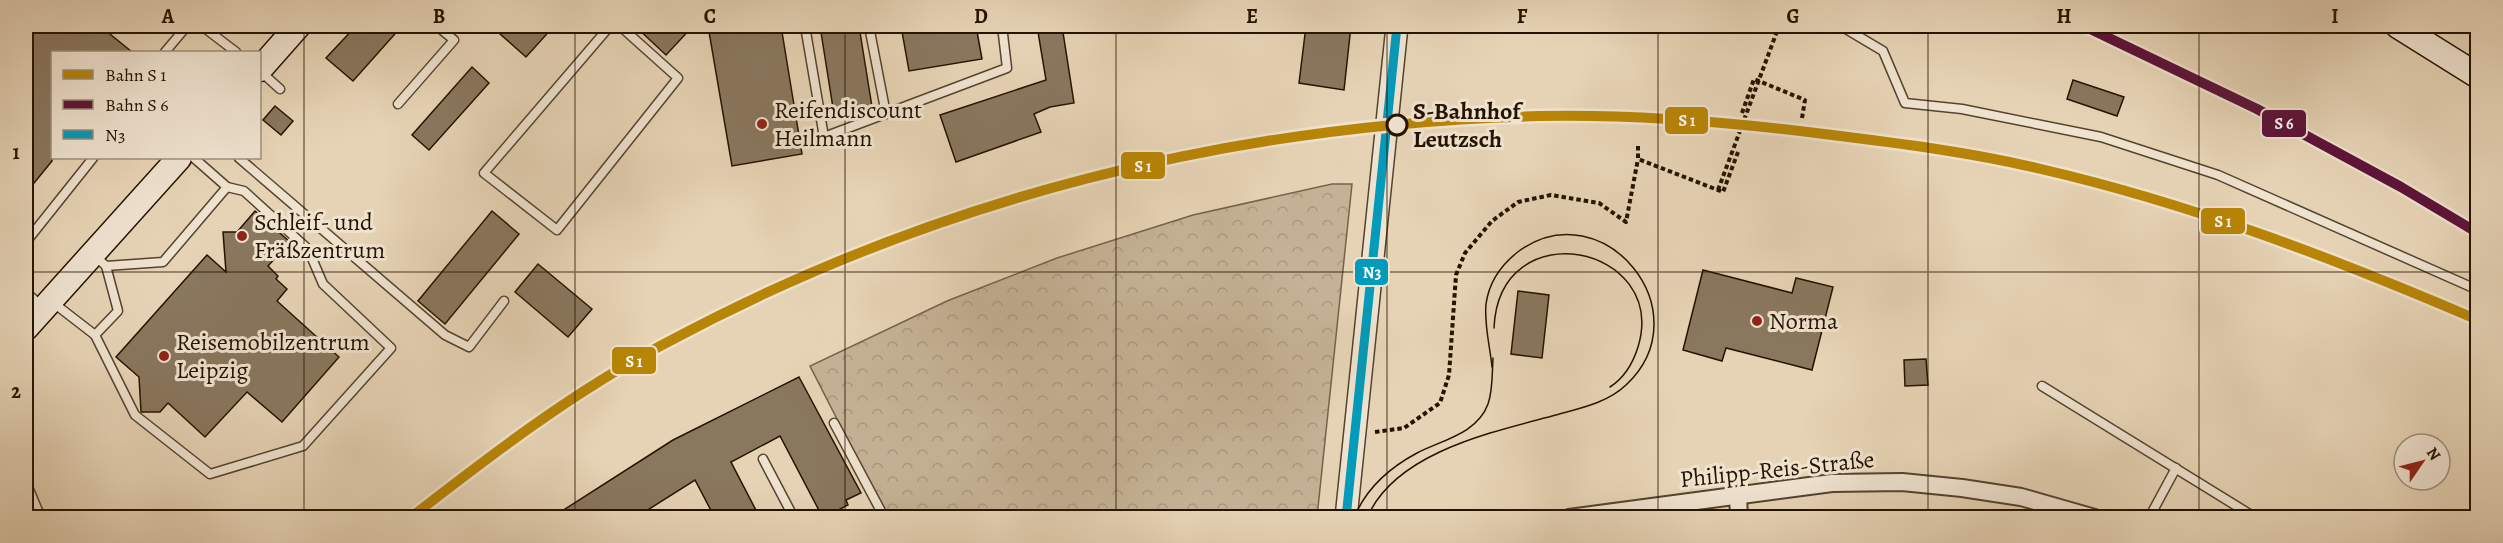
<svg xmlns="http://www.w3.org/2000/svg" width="2503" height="543" viewBox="0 0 2503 543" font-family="Alegreya,serif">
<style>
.forest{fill:url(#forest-crowns);stroke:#74624b;stroke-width:1.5}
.building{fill:#89775e;stroke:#241300;stroke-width:1.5}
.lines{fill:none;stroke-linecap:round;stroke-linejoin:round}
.service-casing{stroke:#54432d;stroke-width:11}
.minor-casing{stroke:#54432d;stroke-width:20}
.tertiary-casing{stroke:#54432d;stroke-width:24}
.secondary-casing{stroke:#241300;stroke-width:27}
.path{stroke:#241300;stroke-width:4;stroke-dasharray:4.5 3;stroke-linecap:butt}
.service{stroke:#efe2cf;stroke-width:8}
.minor{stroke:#efe2cf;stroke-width:16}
.tertiary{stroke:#efe2cf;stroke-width:21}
.secondary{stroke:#efe2cf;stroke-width:24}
.tram{stroke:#241300;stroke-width:1.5}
.bus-1-casing{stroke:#efe2cf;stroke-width:14}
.bus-1{stroke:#049ab9;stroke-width:9}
.rail-1-casing{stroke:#efe2cf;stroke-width:15}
.rail-2-casing{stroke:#efe2cf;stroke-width:15}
.rail-1{stroke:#b88506;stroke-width:10}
.rail-2{stroke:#5d1339;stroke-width:10}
.grid{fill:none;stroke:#241300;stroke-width:1.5;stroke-opacity:0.55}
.poi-dot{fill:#8f2418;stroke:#efe2cf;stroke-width:2}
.stop-dot{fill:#efe2cf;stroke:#241300;stroke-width:3}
.labels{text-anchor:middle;stroke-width:6;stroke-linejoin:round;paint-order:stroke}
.poi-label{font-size:24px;fill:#241300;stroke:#efe2cf;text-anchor:start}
.stop-label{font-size:24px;font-weight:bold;fill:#241300;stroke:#efe2cf;text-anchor:start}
.street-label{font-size:24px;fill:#241300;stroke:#efe2cf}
.line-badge{stroke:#efe2cf;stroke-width:2}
.badge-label{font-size:16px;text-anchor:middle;font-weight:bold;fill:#fff}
.neatline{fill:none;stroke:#241300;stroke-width:2}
.grid-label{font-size:20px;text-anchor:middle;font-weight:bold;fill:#241300}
</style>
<defs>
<pattern id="forest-crowns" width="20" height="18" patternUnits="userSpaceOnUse" patternTransform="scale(1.5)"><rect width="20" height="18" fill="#c5b296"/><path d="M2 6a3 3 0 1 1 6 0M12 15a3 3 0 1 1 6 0" fill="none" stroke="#a99880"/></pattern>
</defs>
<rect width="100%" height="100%" fill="#e6d3b5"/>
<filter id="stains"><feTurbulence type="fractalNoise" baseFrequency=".00333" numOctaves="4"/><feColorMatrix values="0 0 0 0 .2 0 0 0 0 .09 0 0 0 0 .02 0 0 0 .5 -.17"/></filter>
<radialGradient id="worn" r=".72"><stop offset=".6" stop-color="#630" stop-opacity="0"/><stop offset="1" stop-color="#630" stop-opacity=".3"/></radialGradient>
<!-- forest -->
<path class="forest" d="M 1332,184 L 1352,184 L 1317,517 L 887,517 L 810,366 L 947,301 L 1057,258 L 1193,215 Z"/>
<!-- building -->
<g class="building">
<path d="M 26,26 L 100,26 L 132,52 L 52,52 L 52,161 L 26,193 Z"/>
<path d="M 356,26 L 402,26 L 353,81 L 326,58 Z"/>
<path d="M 491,26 L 554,26 L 526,57 Z"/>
<path d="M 635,26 L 693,26 L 666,55 Z"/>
<path d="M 708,26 L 781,26 L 802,154 L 732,166 Z"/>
<path d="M 820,26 L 859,26 L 872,107 L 834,114 Z"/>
<path d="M 901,26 L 976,26 L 982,59 L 909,71 Z"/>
<path d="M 1037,26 L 1062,26 L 1074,103 L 1050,107 L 1034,114 L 1041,132 L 956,162 L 940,115 L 1046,80 Z"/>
<path d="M 1306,26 L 1351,26 L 1344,90 L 1299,83 Z"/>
<path d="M 472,67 L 489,83 L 429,150 L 412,135 Z"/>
<path d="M 2073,80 L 2124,97 L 2117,116 L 2067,99 Z"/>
<path d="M 275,106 L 293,121 L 281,135 L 263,120 Z"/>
<path d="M 255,211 L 290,242 L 268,266 L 278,276 L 276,279 L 287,289 L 277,301 L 339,357 L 282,422 L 247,392 L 205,437 L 168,403 L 160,412 L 141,412 L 139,377 L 116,357 L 207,255 L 226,272 L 223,232 L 237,232 Z"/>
<path d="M 492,211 L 519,234 L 445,324 L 418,301 Z"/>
<path d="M 538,264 L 592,309 L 568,337 L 515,292 Z"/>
<path d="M 1703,270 L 1792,293 L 1796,278 L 1833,287 L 1812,370 L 1726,348 L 1722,361 L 1683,350 Z"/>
<path d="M 1518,291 L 1549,295 L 1542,358 L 1511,354 Z"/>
<path d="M 1926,359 L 1928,385 L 1905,386 L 1904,360 Z"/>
<path d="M 799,377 L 861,493 L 846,500 L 848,505 L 823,518 L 780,436 L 731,462 L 760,518 L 715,518 L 695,480 L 635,518 L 551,518 L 673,440 Z"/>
</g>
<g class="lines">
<defs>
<g id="service">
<path d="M 202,26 L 236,52"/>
<path d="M 610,26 L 484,173 L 557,230 L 678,78 L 620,26"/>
<path d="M 805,26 L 824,137 L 1007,68 L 1002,26"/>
<path d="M 869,26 L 886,114"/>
<path d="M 1841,26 L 1883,51 L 1905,103 L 1962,109 L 2101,137 L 2218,175 L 2478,290"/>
<path d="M 165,52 L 187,26"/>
<path d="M 260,71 L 280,89"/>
<path d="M 398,104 L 454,40 L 437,26"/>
<path d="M 239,158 L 445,335 L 469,347 L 504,301"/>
<path d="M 26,242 L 93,158"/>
<path d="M 95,256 L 106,266 L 163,262 L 227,187 L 194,158"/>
<path d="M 26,292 L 43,308"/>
<path d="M 51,301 L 95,335 L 118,311 L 106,266"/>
<path d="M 95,335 L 135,415 L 210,474 L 303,446 L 391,348 L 323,284 L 308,249 L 244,191 L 227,187"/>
<path d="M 2042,386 L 2256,518"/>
<path d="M 834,423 L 883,515 L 882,518"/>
<path d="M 763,459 L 794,518"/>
<path d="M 26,482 L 41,518"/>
<path d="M 2149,518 L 2176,468"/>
</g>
<g id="minor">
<path d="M 1738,495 L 1739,518"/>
<path d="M 1569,518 L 1832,483 L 1902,482 L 1962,488 L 2021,497 L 2095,518"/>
</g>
<path id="tertiary" d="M 1346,518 L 1397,26"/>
<g id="secondary">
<path d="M 2398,26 L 2478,76"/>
<path d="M 260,69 L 298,26"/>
<path d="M 26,328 L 179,158"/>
</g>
</defs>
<!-- service casing -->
<use href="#service" class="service-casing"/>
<!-- minor casing -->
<use href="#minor" class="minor-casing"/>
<!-- tertiary casing -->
<use href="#tertiary" class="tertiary-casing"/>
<!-- secondary casing -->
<use href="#secondary" class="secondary-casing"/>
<!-- path -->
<g class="path">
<path d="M 1742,113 L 1754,79 L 1805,100 L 1802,118"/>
<path d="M 1638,146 L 1638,159 L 1723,192 L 1738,152"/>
<path d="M 1718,190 L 1779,26"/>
<path d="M 1375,432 L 1404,428 L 1440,403 L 1449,375 L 1456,275 L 1465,253 L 1492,221 L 1518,202 L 1551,195 L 1599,203 L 1626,222 L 1638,159"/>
</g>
<!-- service -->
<use href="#service" class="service"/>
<!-- minor -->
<use href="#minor" class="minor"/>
<!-- tertiary -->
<use href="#tertiary" class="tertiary"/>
<!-- secondary -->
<use href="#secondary" class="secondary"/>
<!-- tram -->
<g class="tram">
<path d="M 1494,328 C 1499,210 1669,245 1638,347 C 1633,363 1624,378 1610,387"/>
<path d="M 1343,518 L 1392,26"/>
<path d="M 1354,518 C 1366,488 1389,468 1417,453 C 1442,440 1477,434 1488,404 C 1493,390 1492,374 1493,358"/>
<path d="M 1367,518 C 1395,452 1493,432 1556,415 C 1581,408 1607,403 1626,385 C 1704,312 1603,190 1519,251 C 1502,264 1489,282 1486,304 C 1484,325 1490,346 1492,367"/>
</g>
<defs>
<path id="bus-1" d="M 1346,518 L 1397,26"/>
</defs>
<!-- bus-1 casing -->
<use href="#bus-1" class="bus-1-casing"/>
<!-- bus-1 -->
<use href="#bus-1" class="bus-1"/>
<defs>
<path id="rail-1" d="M 410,518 C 491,455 573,392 664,344 C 935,198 1232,124 1539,116 C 1634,114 1730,122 1824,134 C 1897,143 1970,152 2041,169 C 2192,204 2336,259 2478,320"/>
<path id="rail-2" d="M 2084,26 L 2257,109 L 2401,187 L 2478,233"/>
</defs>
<!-- rail-1 casing -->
<use href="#rail-1" class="rail-1-casing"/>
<!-- rail-2 casing -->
<use href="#rail-2" class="rail-2-casing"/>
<!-- rail-1 -->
<use href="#rail-1" class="rail-1"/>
<!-- rail-2 -->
<use href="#rail-2" class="rail-2"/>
</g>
<!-- grid -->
<path class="grid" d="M 304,26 L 304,518M 575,26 L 575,518M 845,26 L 845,518M 1116,26 L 1116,518M 1387,26 L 1387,518M 1658,26 L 1658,518M 1928,26 L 1928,518M 2199,26 L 2199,518M 26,272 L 2478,272"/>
<!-- markers -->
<g class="poi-dot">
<circle cx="762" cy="124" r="6"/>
<circle cx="242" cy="236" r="6"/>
<circle cx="1757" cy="321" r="6"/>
<circle cx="164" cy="356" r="6"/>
</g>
<circle class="stop-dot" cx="1397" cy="125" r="10"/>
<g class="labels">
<!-- poi labels -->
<g class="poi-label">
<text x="774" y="118">Reifendiscount<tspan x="774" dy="28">Heilmann</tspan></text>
<text x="254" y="230">Schleif- und<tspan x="254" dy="28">Fräßzentrum</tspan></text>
<text x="1769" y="329">Norma</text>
<text x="176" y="350">Reisemobilzentrum<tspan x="176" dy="28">Leipzig</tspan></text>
</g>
<!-- stop labels -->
<g class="stop-label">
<text x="1413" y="119">S-Bahnhof<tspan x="1413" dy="28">Leutzsch</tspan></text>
</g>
<!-- street labels -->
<g class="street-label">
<text transform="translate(1777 469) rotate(-6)" y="8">Philipp-Reis-Straße</text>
</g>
</g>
<g class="line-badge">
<rect x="1664" y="106" width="45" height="29" rx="6" fill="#b88506"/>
<rect x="2261" y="109" width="46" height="29" rx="6" fill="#5d1339"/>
<rect x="1120" y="151" width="46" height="29" rx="6" fill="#b88506"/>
<rect x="2200" y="207" width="46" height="28" rx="6" fill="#b88506"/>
<rect x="1354" y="258" width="35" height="28" rx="6" fill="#049ab9"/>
<rect x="611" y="346" width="46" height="29" rx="6" fill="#b88506"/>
</g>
<g class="badge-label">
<text x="1687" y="126">S 1</text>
<text x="2284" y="129">S 6</text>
<text x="1143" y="172">S 1</text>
<text x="2223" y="227">S 1</text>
<text x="1372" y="278">N3</text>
<text x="634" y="367">S 1</text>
</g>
<!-- margin -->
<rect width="2503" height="543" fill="none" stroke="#e6d3b5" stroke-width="66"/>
<!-- legend -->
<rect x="51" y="51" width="210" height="108" fill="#efe2cf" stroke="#9e8f7c" stroke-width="1.5"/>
<rect x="63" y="70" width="30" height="9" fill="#b88506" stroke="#9e8f7c" stroke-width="1.5"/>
<text x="105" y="81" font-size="18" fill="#241300">Bahn S 1</text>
<rect x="63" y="100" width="30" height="9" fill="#5d1339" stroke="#9e8f7c" stroke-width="1.5"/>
<text x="105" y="111" font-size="18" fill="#241300">Bahn S 6</text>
<rect x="63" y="130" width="30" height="9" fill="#049ab9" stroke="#9e8f7c" stroke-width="1.5"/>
<text x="105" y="141" font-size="18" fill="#241300">N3</text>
<!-- north arrow -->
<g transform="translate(2422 462) rotate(55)"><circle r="28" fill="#efe2cf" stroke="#9e8f7c" stroke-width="1.5"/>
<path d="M0-4.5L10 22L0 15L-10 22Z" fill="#8f2418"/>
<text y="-9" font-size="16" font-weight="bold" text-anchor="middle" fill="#241300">N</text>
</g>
<rect x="33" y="33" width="2437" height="477" class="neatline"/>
<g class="grid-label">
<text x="168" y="23">A</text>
<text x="439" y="23">B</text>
<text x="710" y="23">C</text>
<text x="981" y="23">D</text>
<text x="1252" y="23">E</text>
<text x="1522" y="23">F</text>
<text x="1793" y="23">G</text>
<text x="2064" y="23">H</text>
<text x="2335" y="23">I</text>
<text x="16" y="159">1</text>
<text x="16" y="398">2</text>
</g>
<rect width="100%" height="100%" filter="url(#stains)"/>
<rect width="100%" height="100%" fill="url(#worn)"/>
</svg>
